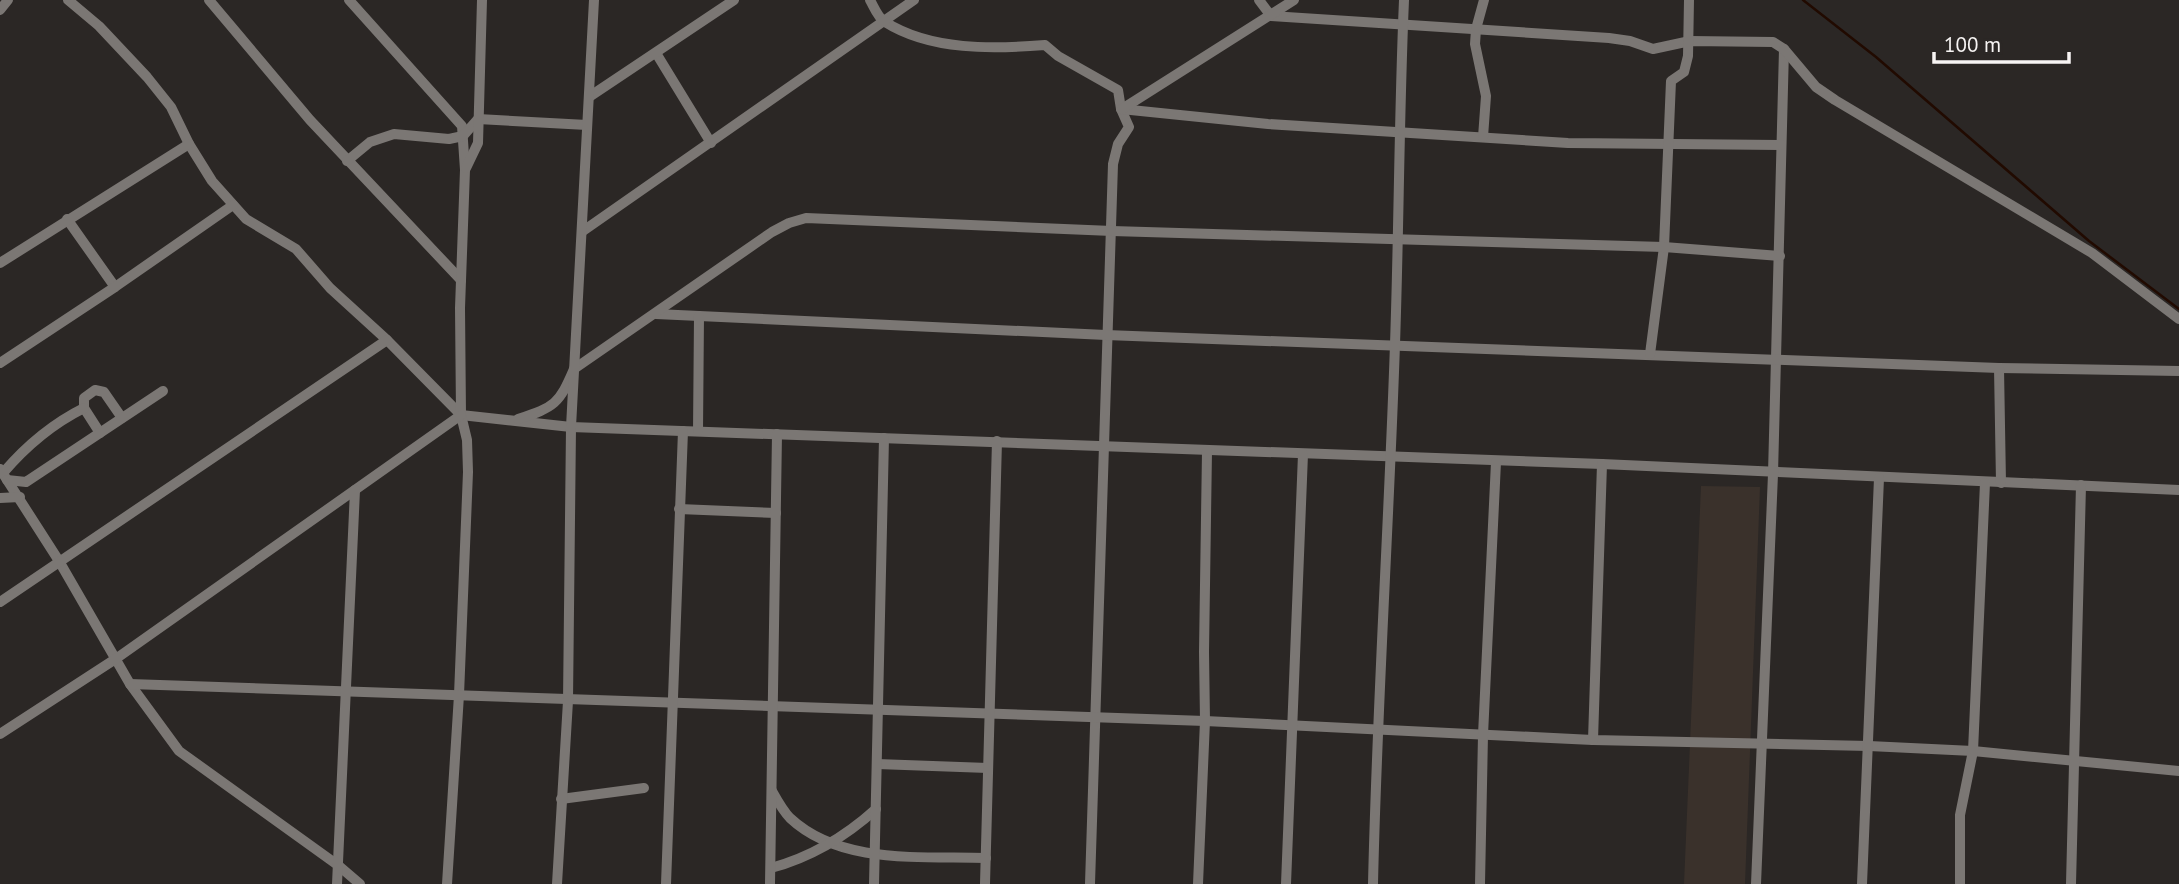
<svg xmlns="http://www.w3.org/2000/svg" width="2179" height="884" viewBox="0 0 2179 884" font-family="'PT Sans',sans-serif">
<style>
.built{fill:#3a312b}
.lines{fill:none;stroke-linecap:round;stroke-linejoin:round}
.stream{stroke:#210a00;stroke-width:2.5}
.minor{stroke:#7b7774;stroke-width:10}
</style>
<rect width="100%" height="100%" fill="#2b2725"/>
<!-- built -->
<path class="built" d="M 1701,486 L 1760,487 L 1745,884 L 1684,884 Z"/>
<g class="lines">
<!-- stream -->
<path class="stream" d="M 1803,0 L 1876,57 L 2089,241 L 2179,309"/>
<!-- minor -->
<g class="minor">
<path d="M 68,0 L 99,26 L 147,77 L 171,107 L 189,144 L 212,181 L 246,219 L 296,249 L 330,288 L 387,340 L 461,415 L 571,427 L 1602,464 L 2179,490"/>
<path d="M 209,0 L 310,120 L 461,280"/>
<path d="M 349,0 L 462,126 L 465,170 L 460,308 L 461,415 L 467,440 L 468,472 L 459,695 L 447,884"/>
<path d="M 870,0 C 874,7 878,18 885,22 C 931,51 993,49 1045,45 L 1058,56 L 1118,90 L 1121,109 L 1129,127 L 1118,144 L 1113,164 L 1090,884"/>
<path d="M 1259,0 L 1271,16 L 1609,38 L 1630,41 L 1653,49 L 1690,41 L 1773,42 L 1784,49 L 1773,474 L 1756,884"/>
<path d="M 0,10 L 8,0"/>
<path d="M 1784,49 L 1816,87 L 1835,100 L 2092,253 L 2179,319"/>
<path d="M 656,53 L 711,143"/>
<path d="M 589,97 L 734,0"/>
<path d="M 1121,109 L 1268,124 L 1568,143 L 1781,145"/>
<path d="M 1122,109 L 1294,0"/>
<path d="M 1483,137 L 1486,96 L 1475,44 L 1476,29 L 1484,0"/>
<path d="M 347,161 L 370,142 L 394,134 L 449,139 L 463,136 L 478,119 L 587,125"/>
<path d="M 466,168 L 478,143 L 482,0"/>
<path d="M 67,219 L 115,287"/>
<path d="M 583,231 L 914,0"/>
<path d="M 0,263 L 189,144"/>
<path d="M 656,314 L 1106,335 L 1999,368 L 2179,371"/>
<path d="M 1650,354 L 1664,247 L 1671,81 L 1684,72 L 1688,56 L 1689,0"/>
<path d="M 0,363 L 115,287 L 233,205"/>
<path d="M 1999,368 L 2001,483"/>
<path d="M 518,419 C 555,407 559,404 574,369 L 772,232 L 789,223 L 806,218 L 1112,231 L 1664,247 L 1780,256"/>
<path d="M 698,431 L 699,316"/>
<path d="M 100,433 L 84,408 L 84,398 L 95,390 L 104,392 L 122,418"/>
<path d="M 0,469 L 59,561 L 130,684 L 179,751 L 339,866 L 360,884"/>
<path d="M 3,473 C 26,446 52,424 84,408"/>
<path d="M 7,480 L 26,482 L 163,391"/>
<path d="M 0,498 L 20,497"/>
<path d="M 679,509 L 776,513"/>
<path d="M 0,602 L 387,340"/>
<path d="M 130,684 L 1205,721 L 1593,740 L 1869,746 L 1973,751 L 2179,771"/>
<path d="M 0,734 L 117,658 L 461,415"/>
<path d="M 1593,740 L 1602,464"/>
<path d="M 877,764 L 988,768"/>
<path d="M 772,791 C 777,800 783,811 790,818 C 840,865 922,856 986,858"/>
<path d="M 561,799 L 644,788"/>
<path d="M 771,868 C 812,857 845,837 876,809"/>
<path d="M 337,884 L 355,490"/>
<path d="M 557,884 L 568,701 L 571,427 L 594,0"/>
<path d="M 666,884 L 683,431"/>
<path d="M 770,884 L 777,434"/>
<path d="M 874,884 L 884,438"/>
<path d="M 985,884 L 997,441"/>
<path d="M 1198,884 L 1205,721 L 1204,652 L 1207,451"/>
<path d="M 1286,884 L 1303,454"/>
<path d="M 1373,884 C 1377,704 1389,524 1395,344 C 1399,229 1399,115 1404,0"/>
<path d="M 1480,884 L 1483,735 L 1496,462"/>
<path d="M 1862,884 L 1879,478"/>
<path d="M 1960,884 L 1960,815 L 1973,751 L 1985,483"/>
<path d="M 2071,884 L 2081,485"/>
</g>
</g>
<!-- scale -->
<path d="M1934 52v10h135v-10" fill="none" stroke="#f7f4f3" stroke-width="3.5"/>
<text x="1944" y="52" font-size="21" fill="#f7f4f3" stroke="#2b2725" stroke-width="5" paint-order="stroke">100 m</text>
</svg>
